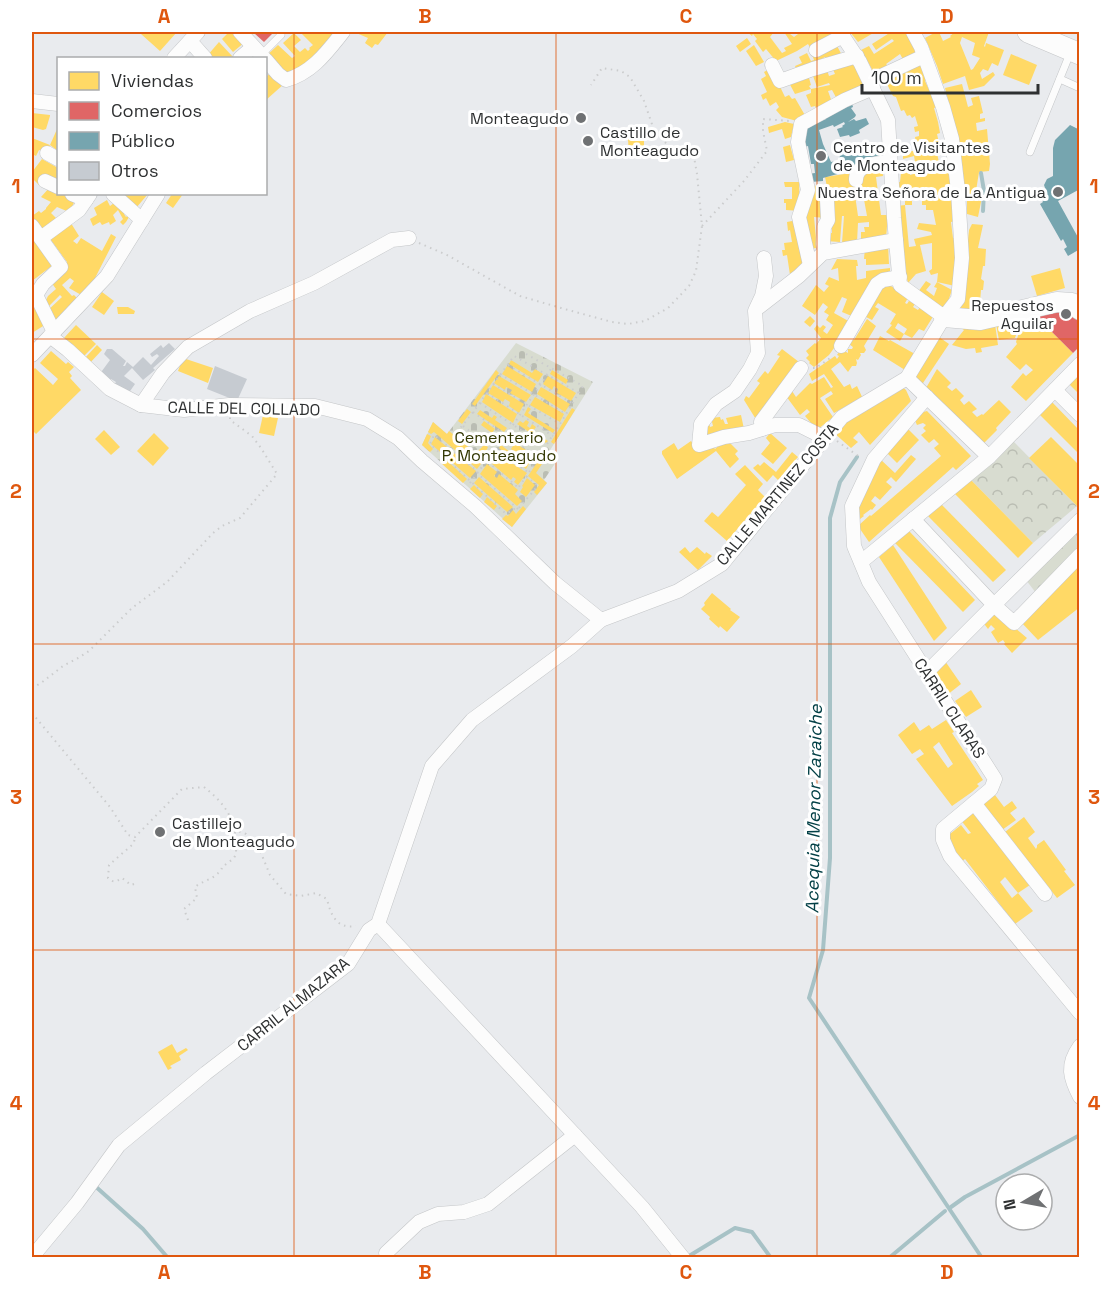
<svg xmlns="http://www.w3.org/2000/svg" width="1111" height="1289" viewBox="0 0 1111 1289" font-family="'Space Grotesk',sans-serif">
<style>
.cemetery{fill:url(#cemetery-stones)}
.park{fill:url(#park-crowns)}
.homes{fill:#ffd966;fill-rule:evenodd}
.shops{fill:#e06666}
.public{fill:#76a5af}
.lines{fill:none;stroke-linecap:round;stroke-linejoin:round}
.stream{stroke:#a7c2c6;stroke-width:4}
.building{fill:#c6cbd1}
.lane-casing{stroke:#c4c6c8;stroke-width:8}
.street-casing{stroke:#c4c6c8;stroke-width:15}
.secondary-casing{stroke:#c4c6c8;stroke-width:21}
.primary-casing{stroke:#c4c6c8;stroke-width:22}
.path{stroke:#cbcccd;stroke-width:2;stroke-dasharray:1.5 4.5;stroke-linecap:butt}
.lane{stroke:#fcfcfc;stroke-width:7}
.street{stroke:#fcfcfc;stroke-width:14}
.secondary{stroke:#fcfcfc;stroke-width:20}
.primary{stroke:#fcfcfc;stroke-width:21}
.grid{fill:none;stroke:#df570e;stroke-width:1.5;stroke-opacity:0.55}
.poi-dot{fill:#6f7173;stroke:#fff;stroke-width:2}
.labels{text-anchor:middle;stroke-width:6;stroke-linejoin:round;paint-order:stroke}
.poi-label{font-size:16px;fill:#2e3031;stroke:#fff;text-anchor:end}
.street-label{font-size:16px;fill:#2e3031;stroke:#fff}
.park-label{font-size:16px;fill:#323702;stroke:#fff}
.water-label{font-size:18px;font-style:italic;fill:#034046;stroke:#fff}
.neatline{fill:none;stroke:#df570e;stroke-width:2}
.grid-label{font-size:20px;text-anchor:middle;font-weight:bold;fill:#df570e}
</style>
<defs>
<pattern id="cemetery-stones" width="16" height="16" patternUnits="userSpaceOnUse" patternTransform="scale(1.5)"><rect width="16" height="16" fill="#d8dcd0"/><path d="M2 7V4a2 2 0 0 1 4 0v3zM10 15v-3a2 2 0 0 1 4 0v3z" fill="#babdb3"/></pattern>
<pattern id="park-crowns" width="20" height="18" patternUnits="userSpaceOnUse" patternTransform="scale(1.5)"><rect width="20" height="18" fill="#d8dcd0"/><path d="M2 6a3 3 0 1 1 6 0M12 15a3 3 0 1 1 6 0" fill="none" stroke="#babdb3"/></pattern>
</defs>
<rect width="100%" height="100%" fill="#e9ebee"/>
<!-- cemetery -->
<path class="cemetery" d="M 516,343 L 593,382 L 547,455 L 558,459 L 544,480 L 547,483 L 512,527 L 422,445 L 433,422 L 447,434 Z"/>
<!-- park -->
<g class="park">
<path d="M 1010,438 L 1077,506 L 1033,543 L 970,479 Z"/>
<path d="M 1079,527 L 1079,548 L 1036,593 L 1026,580 Z"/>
</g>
<!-- homes -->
<g class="homes">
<path d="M 143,32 L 177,32 L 160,51 L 141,34 Z"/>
<path d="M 229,32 L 234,32 L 245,42 L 233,52 L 222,39 Z"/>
<path d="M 300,32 L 338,32 L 321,53 L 287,76 L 266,56 L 278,45 L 292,58 L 295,56 L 283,43 L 294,33 L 301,40 L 294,46 L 300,52 L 305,48 L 308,51 L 310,49 L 309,48 L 313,45 Z"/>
<path d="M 354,32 L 388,32 L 378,45 L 375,44 L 372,48 L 365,43 L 368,38 Z"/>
<path d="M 747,32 L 774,32 L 770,37 L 782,53 L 786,51 L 784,48 L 792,44 L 784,32 L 793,32 L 790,34 L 794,37 L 798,34 L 795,32 L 835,32 L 836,44 L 844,59 L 829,64 L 825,57 L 798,73 L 795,66 L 802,63 L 799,57 L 807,53 L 811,61 L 814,60 L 810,49 L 811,49 L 808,44 L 797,51 L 776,61 L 766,49 L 763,52 L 755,41 L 757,39 L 753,34 L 752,36 Z"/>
<path d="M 850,32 L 875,32 L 858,42 Z"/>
<path d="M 891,32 L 905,32 L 918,55 L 904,61 L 900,54 L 886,64 L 891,69 L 877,78 L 861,50 L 869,46 L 874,54 L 894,41 L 892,39 L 876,50 L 872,44 Z"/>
<path d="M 936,32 L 939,32 L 943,41 L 951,37 L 950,36 L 955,32 L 989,32 L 984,46 L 985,47 L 986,43 L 1004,50 L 998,66 L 992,63 L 988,71 L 983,69 L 980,73 L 982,79 L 993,72 L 995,75 L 984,86 L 969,90 L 965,76 L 943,84 L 937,66 L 925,38 ZM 962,37 L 975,43 L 972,55 L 980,58 L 973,69 L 971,70 L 960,43 Z"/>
<path d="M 747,38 L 751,44 L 740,52 L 736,46 Z"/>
<path d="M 219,42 L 234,58 L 210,58 L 207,56 Z"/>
<path d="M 754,45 L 764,62 L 756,66 L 746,51 Z"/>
<path d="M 1011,54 L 1037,65 L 1029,85 L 1003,75 Z"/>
<path d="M 850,59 L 865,84 L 838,101 L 832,90 L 828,91 L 833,105 L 818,113 L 815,106 L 811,107 L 806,95 L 811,93 L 811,89 L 795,94 L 787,79 L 826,67 L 829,76 L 835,74 L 831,65 ZM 813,76 L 817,87 L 829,83 L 830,85 L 811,89 L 809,86 L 811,85 L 809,78 Z"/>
<path d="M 919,59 L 927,79 L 925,81 L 937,107 L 934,108 L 938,122 L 940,133 L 937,134 L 941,152 L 937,153 L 941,172 L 949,172 L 954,203 L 956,221 L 951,222 L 953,238 L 956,237 L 955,286 L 937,282 L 938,273 L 931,275 L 929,271 L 932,269 L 932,243 L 920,245 L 926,271 L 916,274 L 908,283 L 900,250 L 897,206 L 905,205 L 905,201 L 912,201 L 912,205 L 905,205 L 909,247 L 916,246 L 914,239 L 932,235 L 931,232 L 917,229 L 919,223 L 936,225 L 933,210 L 926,210 L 926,205 L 922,205 L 922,199 L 931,199 L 929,190 L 903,196 L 902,189 L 897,190 L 895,182 L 900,182 L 902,164 L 915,162 L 914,156 L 903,159 L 903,149 L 908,149 L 908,152 L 917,150 L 915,137 L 919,136 L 919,131 L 915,132 L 914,127 L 918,126 L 915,116 L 912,118 L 910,115 L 907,116 L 904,110 L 901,111 L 896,97 L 893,96 L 888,86 L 886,77 ZM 923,166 L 924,171 L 910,175 L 909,169 Z"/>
<path d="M 771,68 L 785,97 L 789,95 L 792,99 L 795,98 L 806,117 L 797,121 L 782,117 L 776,110 L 779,107 L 776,102 L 770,106 L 766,98 L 763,100 L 761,95 L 767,92 L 761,79 L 766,76 L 764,72 Z"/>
<path d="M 273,71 L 284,84 L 266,100 L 266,77 Z"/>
<path d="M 962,84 L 968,107 L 973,105 L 971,98 L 979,96 L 983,113 L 980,114 L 980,119 L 985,118 L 985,121 L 976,123 L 977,131 L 987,129 L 990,164 L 989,171 L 979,172 L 976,191 L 983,192 L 978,217 L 967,214 L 967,190 L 969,190 L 969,187 L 962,186 L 963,171 L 957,135 L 945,88 Z"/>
<path d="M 32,113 L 50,115 L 50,116 L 46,129 L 43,130 L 32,127 Z"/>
<path d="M 785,122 L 794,124 L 791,137 L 785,139 L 782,129 L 769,133 L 768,127 Z"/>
<path d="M 58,127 L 58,151 L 50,145 Z"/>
<path d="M 32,138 L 50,145 L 47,153 L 39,150 L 36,156 L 32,154 Z"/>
<path d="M 628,139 L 644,139 L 644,155 L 629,155 Z"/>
<path d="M 790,145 L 794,160 L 786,162 L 783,147 Z"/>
<path d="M 42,159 L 58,168 L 58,184 L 46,178 L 39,185 L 32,178 L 32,172 Z"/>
<path d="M 882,167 L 883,176 L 876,177 L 881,215 L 888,215 L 886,238 L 861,240 L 861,232 L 865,232 L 864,227 L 869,227 L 869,222 L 858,223 L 857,242 L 842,243 L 844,216 L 842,216 L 840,242 L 825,241 L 826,233 L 832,233 L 832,218 L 829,209 L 827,190 L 816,189 L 816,193 L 823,193 L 826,218 L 814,217 L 817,248 L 808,249 L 802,226 L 811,195 L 816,185 L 827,187 L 825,177 L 851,173 L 854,187 L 861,186 L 859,178 L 861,171 ZM 863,194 L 867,216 L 858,216 L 855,195 Z"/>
<path d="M 784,182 L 799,182 L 800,211 L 786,210 L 786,203 L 784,203 L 784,199 L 792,199 L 792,187 L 785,187 Z"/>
<path d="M 50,187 L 58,194 L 64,194 L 76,199 L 69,212 L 57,207 L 51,213 L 59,221 L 45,232 L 35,219 L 33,219 L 32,216 L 39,211 L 41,213 L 46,209 L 46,208 L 51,202 L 41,197 Z"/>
<path d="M 119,194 L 148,194 L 136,208 Z"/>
<path d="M 172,194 L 183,194 L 173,208 L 166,203 Z"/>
<path d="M 107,200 L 110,206 L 118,200 L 127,211 L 124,214 L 126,217 L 132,212 L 126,222 L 123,225 L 120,222 L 123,219 L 118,210 L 113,215 L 116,221 L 110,225 L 109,222 L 102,225 L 100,222 L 93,226 L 90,219 L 97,215 L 94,208 Z"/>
<path d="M 69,220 L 79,236 L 73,241 L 77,244 L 81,238 L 102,251 L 111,234 L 116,237 L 93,282 L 83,296 L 69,288 L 74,281 L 70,278 L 62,285 L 72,296 L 74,295 L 80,301 L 54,323 L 46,312 L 62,297 L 60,295 L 48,307 L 44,304 L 48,296 L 56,289 L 51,282 L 54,275 L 67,262 L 48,236 Z"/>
<path d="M 797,220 L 804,263 L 790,275 L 787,255 L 783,256 L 782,250 L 785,250 L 784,243 L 792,242 L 790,230 L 788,231 L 787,222 Z"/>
<path d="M 972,224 L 983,225 L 978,248 L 986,249 L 985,266 L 983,266 L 981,279 L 984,281 L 983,290 L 981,290 L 979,315 L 959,312 L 963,290 L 969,230 Z"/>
<path d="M 32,229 L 53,265 L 32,281 Z"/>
<path d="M 888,244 L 889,264 L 866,265 L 866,259 L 864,259 L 865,247 Z"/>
<path d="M 837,259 L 857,260 L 858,266 L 856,266 L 857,280 L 866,278 L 866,271 L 890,268 L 890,277 L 854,317 L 842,312 L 847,299 L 842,297 L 834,313 L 852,323 L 829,355 L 814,367 L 809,363 L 810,362 L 806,358 L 809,355 L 806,351 L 815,343 L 816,344 L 821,338 L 814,329 L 817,325 L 820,328 L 823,325 L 826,327 L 823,331 L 827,334 L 833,325 L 826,320 L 829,315 L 824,312 L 828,307 L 823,303 L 815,315 L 802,306 L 816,285 L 824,292 L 829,286 L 825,284 L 829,277 L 839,281 L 838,268 L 831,270 Z"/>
<path d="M 1060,268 L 1065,288 L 1037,296 L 1031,276 Z"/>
<path d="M 926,281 L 931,284 L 926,290 L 934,296 L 937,288 L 934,287 L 937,282 L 952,290 L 944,313 L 918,292 Z"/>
<path d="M 881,283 L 889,285 L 909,296 L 905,303 L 907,304 L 909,301 L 915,304 L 913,307 L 918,310 L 920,307 L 934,315 L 924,331 L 919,329 L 912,338 L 904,334 L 900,341 L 886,332 L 892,325 L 890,324 L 896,314 L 878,303 L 875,307 L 879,309 L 872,320 L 864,316 ZM 898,323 L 907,329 L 904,334 L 895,328 Z"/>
<path d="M 102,292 L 114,301 L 104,315 L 92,307 Z"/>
<path d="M 36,307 L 48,323 L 32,333 L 32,310 Z"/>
<path d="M 117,307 L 128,307 L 135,311 L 134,314 L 118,314 Z"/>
<path d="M 810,316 L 815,321 L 810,327 L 804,322 Z"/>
<path d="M 867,319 L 876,326 L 864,346 L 866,350 L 864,353 L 860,353 L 861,355 L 858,360 L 856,359 L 857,363 L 856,366 L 852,366 L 848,372 L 840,362 L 831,369 L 844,387 L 850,384 L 852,389 L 857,386 L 863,399 L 859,403 L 857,400 L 834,413 L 825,399 L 833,394 L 831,391 L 820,398 L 833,417 L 817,430 L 805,416 L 810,412 L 807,409 L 800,415 L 786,396 L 792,391 L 796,397 L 810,383 L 812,384 L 824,377 L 831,388 L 833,387 L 824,374 L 812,381 L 809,374 L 835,356 L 837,359 L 839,356 L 837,355 L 841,349 L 848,353 L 848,349 L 852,349 L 853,347 L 846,342 L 849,338 L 854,340 Z"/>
<path d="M 1021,320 L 1015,338 L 999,340 L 996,324 Z"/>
<path d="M 1023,320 L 1035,332 L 1044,324 L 1073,353 L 1026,401 L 1011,387 L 1023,373 L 1026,376 L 1033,370 L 1026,364 L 1020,370 L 1006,357 L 1017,344 L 1016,342 Z"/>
<path d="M 955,324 L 995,324 L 998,345 L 981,348 L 982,352 L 976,353 L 975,348 L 966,349 L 952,345 L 964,330 Z"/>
<path d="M 76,325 L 96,344 L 82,358 L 63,339 Z"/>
<path d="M 880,336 L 889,341 L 890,340 L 915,354 L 905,370 L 873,350 Z"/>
<path d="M 939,337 L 949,344 L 921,386 L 912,376 Z"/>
<path d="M 97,345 L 102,350 L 89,364 L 84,359 Z"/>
<path d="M 782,349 L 799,362 L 757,421 L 744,400 L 746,396 L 749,398 L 760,383 L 757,381 L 765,371 L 768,374 L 780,356 L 777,355 Z"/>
<path d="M 51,351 L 66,364 L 68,362 L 74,367 L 69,372 L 72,376 L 70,378 L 81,390 L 36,434 L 32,430 L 32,371 L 35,368 L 53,385 L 58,379 L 40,363 Z"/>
<path d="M 183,358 L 213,368 L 208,383 L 178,371 Z"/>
<path d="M 511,360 L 532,373 L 535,369 L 543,374 L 538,382 L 509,364 Z"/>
<path d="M 507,366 L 536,384 L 532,392 L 502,374 Z"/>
<path d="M 937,369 L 951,383 L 947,387 L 952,391 L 956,388 L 964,396 L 960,400 L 964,405 L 969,401 L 977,409 L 972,412 L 977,417 L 982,414 L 983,415 L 999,400 L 1011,412 L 996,428 L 997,430 L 983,444 L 926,388 Z"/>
<path d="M 496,370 L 499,373 L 475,406 L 472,404 Z"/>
<path d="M 552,370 L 568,380 L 566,384 L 550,374 Z"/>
<path d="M 1080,371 L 1080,395 L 1068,383 Z"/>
<path d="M 499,376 L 531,395 L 526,402 L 510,393 L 512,390 L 506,387 L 505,390 L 494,383 Z"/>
<path d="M 548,376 L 576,393 L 571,401 L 557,393 L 558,389 L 554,386 L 552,390 L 543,384 Z"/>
<path d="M 493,385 L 524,404 L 519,413 L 509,406 L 510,402 L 505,399 L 503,402 L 488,393 Z"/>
<path d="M 900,385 L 906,390 L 911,401 L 870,445 L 859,432 L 853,438 L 858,442 L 851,448 L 833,432 L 846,420 L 848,422 L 861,412 Z"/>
<path d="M 541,387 L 570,404 L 565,412 L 537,394 Z"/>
<path d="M 486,394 L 517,414 L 513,423 L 482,402 Z"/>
<path d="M 535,397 L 564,414 L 560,422 L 530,405 Z"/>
<path d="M 1050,400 L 1080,431 L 1080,455 L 1037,412 Z"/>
<path d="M 528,407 L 531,409 L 528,413 L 555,430 L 553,433 L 524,415 Z"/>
<path d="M 572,408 L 575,410 L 554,444 L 551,442 Z"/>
<path d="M 467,409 L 471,412 L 462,424 L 458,421 Z"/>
<path d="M 480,410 L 492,418 L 494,415 L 497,417 L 495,420 L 507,428 L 504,432 L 477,414 Z"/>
<path d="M 927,411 L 971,456 L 956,470 L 953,467 L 869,542 L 858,526 L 870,515 L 871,516 L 941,456 L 934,448 L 939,444 L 934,439 L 929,443 L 921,435 L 926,431 L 923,428 L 926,425 L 923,423 L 917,425 L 914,418 L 920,413 Z"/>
<path d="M 263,415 L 278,418 L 274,436 L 259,433 Z"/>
<path d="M 741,415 L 744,429 L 703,436 L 708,419 L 710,427 L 713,426 L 711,418 L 720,417 L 721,420 L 723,419 L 725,424 L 728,424 L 726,418 Z"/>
<path d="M 526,420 L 529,422 L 527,426 L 530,428 L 532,424 L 536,427 L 533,431 L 548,441 L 546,443 L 517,424 L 520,421 L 523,423 Z"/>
<path d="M 484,421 L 495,429 L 492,433 L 481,425 Z"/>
<path d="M 433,422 L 447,434 L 449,431 L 484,460 L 477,469 L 434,432 L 431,434 L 428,432 Z"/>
<path d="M 906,427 L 919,440 L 897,463 L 887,453 Z"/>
<path d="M 104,430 L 120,447 L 111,455 L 95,439 Z"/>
<path d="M 468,432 L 474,436 L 472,440 L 474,443 L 472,445 L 464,439 Z"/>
<path d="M 154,433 L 169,448 L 153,466 L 137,451 Z"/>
<path d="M 770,433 L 787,448 L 773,464 L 761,454 L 770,443 L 766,438 Z"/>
<path d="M 427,434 L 431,436 L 428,443 L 433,449 L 430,452 L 422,445 Z"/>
<path d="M 435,437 L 476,471 L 470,478 L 431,444 Z"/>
<path d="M 1051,437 L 1080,466 L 1080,504 L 1077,506 L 1029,458 Z"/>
<path d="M 726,439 L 738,451 L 735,454 L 739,459 L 730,468 L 716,451 L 677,479 L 662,454 L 662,451 L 674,443 L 678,450 L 691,441 L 698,452 L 711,444 L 715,449 Z"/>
<path d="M 515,443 L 534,455 L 526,469 L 519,463 L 521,461 L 519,459 L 516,462 L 499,448 L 501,445 L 514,455 L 515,452 L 511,449 Z"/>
<path d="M 484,445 L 488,447 L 486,451 L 489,454 L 486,457 L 478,451 Z"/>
<path d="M 495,452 L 527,473 L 518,485 L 514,482 L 516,479 L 513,477 L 511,480 L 492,464 L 494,461 L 491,459 Z"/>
<path d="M 792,452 L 798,457 L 778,480 L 773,475 L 767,482 L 753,468 L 758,464 L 760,466 L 764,462 L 776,472 Z"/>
<path d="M 911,455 L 916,459 L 903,474 L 896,482 L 891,477 L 886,482 L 892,487 L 880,500 L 875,496 L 871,501 L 876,505 L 872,510 L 871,509 L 863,515 L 864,516 L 860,519 L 857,519 L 857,498 L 880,459 L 895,473 Z"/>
<path d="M 444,458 L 467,479 L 463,483 L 441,463 Z"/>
<path d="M 538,461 L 542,464 L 536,473 L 547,483 L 537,495 L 534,492 L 539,485 L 528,476 Z"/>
<path d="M 487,464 L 497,472 L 494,476 L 497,478 L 499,474 L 518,490 L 515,494 L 522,501 L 517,506 L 480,474 Z"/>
<path d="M 745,465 L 763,484 L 758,490 L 765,497 L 727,541 L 704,521 L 712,512 L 718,517 L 721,514 L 746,485 L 735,474 Z"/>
<path d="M 479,477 L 513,507 L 507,512 L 506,511 L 474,483 Z"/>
<path d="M 527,478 L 535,485 L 526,497 L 520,492 L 523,487 L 522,486 Z"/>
<path d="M 970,479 L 1033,543 L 1018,558 L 954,493 Z"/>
<path d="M 474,485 L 483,494 L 480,498 L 470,489 Z"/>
<path d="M 487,497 L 497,506 L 494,510 L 484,502 Z"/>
<path d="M 941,504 L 1006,570 L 993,582 L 927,515 Z"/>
<path d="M 523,506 L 526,509 L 512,527 L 502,519 L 506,515 L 508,516 L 513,510 L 516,514 Z"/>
<path d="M 909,531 L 975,600 L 963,612 L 895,543 Z"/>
<path d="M 893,545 L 947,628 L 934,641 L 879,557 Z"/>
<path d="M 685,547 L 690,553 L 697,547 L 705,554 L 706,552 L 712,556 L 698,570 L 679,552 Z"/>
<path d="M 1080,564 L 1080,607 L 1038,640 L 1021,622 Z"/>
<path d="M 712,593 L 731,609 L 730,610 L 740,617 L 727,632 L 720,626 L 719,628 L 709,619 L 710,617 L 701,609 L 705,605 L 704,603 Z"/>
<path d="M 994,610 L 1027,638 L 1012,653 L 1004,644 L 1005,643 L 1003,640 L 998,643 L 991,632 L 995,629 L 991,625 L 988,629 L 982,621 Z"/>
<path d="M 945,661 L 961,684 L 947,695 L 931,670 Z"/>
<path d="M 971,690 L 982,707 L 966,717 L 955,701 Z"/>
<path d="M 946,720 L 954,732 L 952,733 L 983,780 L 977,784 L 979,786 L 972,792 L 952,806 L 916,759 L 924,754 L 920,749 L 912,754 L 898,735 L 914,722 L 920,731 L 929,725 L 932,729 ZM 939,742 L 953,764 L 948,768 L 933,747 Z"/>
<path d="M 992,791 L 1004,807 L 1012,801 L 1017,808 L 1010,813 L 1016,820 L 1002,830 L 980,803 Z"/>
<path d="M 972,809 L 1030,885 L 1018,893 L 1005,877 L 1000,882 L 1012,898 L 1018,893 L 1033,911 L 1015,924 L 965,859 L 961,862 L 945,838 L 961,825 L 968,834 L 971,833 L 960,819 Z"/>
<path d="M 1024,817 L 1035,832 L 1028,838 L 1036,849 L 1037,847 L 1037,845 L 1044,840 L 1066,870 L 1064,871 L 1075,885 L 1057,898 L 1005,832 Z"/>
<path d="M 172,1044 L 177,1053 L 186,1048 L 188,1050 L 179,1056 L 181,1060 L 170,1066 L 172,1068 L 168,1070 L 158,1052 Z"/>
</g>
<!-- shops -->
<g class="shops">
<path d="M 253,32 L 274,32 L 264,42 Z"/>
<path d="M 1065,308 L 1080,321 L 1080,346 L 1073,353 L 1036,316 Z"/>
</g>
<!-- public -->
<g class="public">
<path d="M 851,100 L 853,107 L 851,108 L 856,115 L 855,117 L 848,122 L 854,119 L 856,121 L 866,118 L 869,124 L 859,130 L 860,133 L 850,137 L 849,135 L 840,137 L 837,129 L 843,127 L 842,126 L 845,124 L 844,122 L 834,127 L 833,125 L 819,130 L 823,144 L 831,162 L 836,161 L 837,162 L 842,152 L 860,151 L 863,148 L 885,145 L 887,158 L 852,170 L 823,178 L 823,181 L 811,182 L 808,174 L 815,173 L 814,164 L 811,164 L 808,146 L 804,147 L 807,128 L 826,119 L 825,116 Z"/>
<path d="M 1070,125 L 1080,130 L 1080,189 L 1058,201 L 1080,241 L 1080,249 L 1068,256 L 1064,249 L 1067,247 L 1063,239 L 1061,241 L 1040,204 L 1043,202 L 1039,194 L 1045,188 L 1044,185 L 1047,179 L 1053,176 L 1053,148 L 1055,140 Z"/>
</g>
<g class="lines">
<!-- stream -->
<g class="stream">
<path d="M 981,173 L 984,191 L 983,211"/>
<path d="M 857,457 L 840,482 L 830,518 L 830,858 L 823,950 L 809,998 L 982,1258"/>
<path d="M 95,1186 L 143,1229 L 168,1258"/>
<path d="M 951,1207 L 965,1197 L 1080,1135"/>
<path d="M 689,1256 L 735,1228 L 752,1232 L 771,1258"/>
<path d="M 889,1258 L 945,1211"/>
</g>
</g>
<!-- building -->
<g class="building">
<path d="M 169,343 L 175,349 L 153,368 L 155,370 L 143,380 L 132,368 L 124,376 L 135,384 L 128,394 L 114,385 L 116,382 L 111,379 L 109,382 L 99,375 L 110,360 L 104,354 L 107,349 L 112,349 L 126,361 L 123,366 L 125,366 L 127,362 L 133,367 L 143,357 L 151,365 L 159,356 L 157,354 L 152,357 L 150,354 L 161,345 L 163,348 Z"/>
<path d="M 215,366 L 247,379 L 237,401 L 207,389 Z"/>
</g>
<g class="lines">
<defs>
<g id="lane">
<path d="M 261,55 L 281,35"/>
<path d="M 1060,79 L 1080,88"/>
<path d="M 1030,152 L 1071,51"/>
</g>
<g id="street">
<path d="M 240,32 L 264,58"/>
<path d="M 840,32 L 860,62 L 888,120 L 894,218 L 900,285 L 944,317"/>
<path d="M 190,41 L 205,58"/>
<path d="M 816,50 L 843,36"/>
<path d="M 174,58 L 198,32"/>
<path d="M 240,58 L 253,47"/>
<path d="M 266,60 L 278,74 L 286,80 C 312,73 327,52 343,32"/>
<path d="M 772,65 L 780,81 L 813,69 L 857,56"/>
<path d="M 881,76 L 924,56"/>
<path d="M 32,101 L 58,104"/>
<path d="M 47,153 L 58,159"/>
<path d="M 856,180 C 856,163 877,164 890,162"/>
<path d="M 45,181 L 58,187"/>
<path d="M 72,194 L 86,200"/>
<path d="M 113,194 L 142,220"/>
<path d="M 32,226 L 61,267 L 43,284 L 36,295 L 54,332"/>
<path d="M 41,238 L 79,210 L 90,194"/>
<path d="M 825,252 L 823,244 L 824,227 L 828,220 L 827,200"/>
<path d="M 764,258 L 766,276 L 762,296 L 755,311 L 758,353 L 750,369 L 735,391 L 716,404 L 701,424 L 699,445 L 724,437 L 749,433 L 775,425 L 799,425 L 825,438"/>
<path d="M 810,265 L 799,217 L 808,190 L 798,142 L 801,124 L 845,100 L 873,88"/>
<path d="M 759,307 L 799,276 L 823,253 L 896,240"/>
<path d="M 50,336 L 68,350 L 110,389 L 141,405 L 184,410 L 229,405 L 315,406 L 367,419 L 398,438 L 422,461 L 475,506 L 555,583 L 601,620"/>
<path d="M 841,346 L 877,284 L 883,280 L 900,277"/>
<path d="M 32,355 L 107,276 L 158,194"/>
<path d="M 907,378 L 989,457"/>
<path d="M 1055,390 L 1080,415"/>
<path d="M 927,397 L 874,459 L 852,506 L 854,546 L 869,582 L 995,779 L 991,789 L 943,829 L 943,840 L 950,856 L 1080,1013"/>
<path d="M 141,405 L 163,373 L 188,347 L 250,311 L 314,283 L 392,240 L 409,238"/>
<path d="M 762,429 L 761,422 L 801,368"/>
<path d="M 913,519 L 994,605 L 927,672"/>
<path d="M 1080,520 L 994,605 L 1014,623 L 1080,555"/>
<path d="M 861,562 L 989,457 L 1080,364"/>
<path d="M 974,803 L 1045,894"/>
<path d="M 378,924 L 642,1207 L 683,1258"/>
<path d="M 1080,1046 C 1066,1065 1070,1078 1080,1097"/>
<path d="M 386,1253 L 419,1222 L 438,1214 L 464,1212 L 488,1204 L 575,1135"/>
<path d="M 32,1257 L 77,1203 L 119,1145 L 206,1073 L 348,964 L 369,930 L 378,924 L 432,766 L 472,720 L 572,646 L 601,620 L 678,591 L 722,564 L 842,417 L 907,378 L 944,317 L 958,299 L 962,258 L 958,191 L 952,139 L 943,107 L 921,47 L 913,32"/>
</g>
<path id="secondary" d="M 944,317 L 980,320 L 1057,302 L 1072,303 L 1080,310"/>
<path id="primary" d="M 1028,32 L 1080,54"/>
</defs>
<!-- lane casing -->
<use href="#lane" class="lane-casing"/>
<!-- street casing -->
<use href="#street" class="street-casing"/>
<!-- secondary casing -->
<use href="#secondary" class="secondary-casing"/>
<!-- primary casing -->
<use href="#primary" class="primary-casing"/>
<!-- path -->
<g class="path">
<path d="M 702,226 L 744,181 L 767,151 L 763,131 L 763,119 L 790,121"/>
<path d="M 419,243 L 447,255 L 520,296 L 561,308 L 612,322 L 628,324 L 645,321 L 668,308 L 689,286 L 696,271 L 702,226 L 697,174 L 693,151 L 673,151 L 654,130 L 644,101 L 630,77 L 621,71 L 602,68 L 591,85"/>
<path d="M 526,354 L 583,386 L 560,424 L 543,450"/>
<path d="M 508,365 L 572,403"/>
<path d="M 813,368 L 816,368 L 833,356"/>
<path d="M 500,374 L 566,414"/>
<path d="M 493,384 L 560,424"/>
<path d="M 487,393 L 553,436"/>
<path d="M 480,403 L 545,446"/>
<path d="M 473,412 L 539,458 L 518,488"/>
<path d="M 463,426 L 493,449 L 495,448 L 529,473"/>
<path d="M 837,441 L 861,458"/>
<path d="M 487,460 L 457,436 L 458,431 L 473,412 L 514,356 L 579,393"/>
<path d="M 488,462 L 520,489"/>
<path d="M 470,483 L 513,425 L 553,366"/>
<path d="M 518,509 L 478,474 L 477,471 L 434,435 L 430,444 L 505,513 L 508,513 L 513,509 L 518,509 L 537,487 L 537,485 L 526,476"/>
<path d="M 32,688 L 41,683 L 63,666 L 78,658 L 89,651 L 132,608 L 167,582 L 213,533 L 222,526 L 240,518 L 277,474 L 261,448 L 252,436 L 230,420 L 230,416"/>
<path d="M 32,713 L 110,807 L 128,835 L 135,837 L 182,789 L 204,787 C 219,799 234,814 234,835"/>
<path d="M 134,884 L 131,885 L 122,878 C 116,882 113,883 108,878 L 109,865 L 132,845 L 134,842 L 135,837"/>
<path d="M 188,920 L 184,909 L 197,898 L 195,887 C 202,881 214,879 219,872 C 225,866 218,870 225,865 C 228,862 233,860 235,856 C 238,848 234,839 235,832 L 238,831 L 246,834 L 261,853 L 270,875 L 286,894 L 301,896 L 316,893 L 327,899 C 331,915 336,929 356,926"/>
</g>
<!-- lane -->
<use href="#lane" class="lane"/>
<!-- street -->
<use href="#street" class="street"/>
<!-- secondary -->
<use href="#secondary" class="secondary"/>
<!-- primary -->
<use href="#primary" class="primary"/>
</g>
<!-- grid -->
<path class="grid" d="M 294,32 L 294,1258M 556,32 L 556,1258M 817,32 L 817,1258M 32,339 L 1080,339M 32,644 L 1080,644M 32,950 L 1080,950"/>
<!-- markers -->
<g class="poi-dot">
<circle cx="581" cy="118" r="6"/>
<circle cx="588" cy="141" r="6"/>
<circle cx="821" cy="156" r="6"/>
<circle cx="1058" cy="192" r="6"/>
<circle cx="1066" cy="314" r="6"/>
<circle cx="160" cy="832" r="6"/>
</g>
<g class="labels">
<!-- poi labels -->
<g class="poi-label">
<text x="569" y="124">Monteagudo</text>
<text x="600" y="138" text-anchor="start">Castillo de<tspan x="600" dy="18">Monteagudo</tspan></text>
<text x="833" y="153" text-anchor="start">Centro de Visitantes<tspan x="833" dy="18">de Monteagudo</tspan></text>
<text x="1046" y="198">Nuestra Señora de La Antigua</text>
<text x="1054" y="311">Repuestos<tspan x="1054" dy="18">Aguilar</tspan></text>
<text x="172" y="829" text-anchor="start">Castillejo<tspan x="172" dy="18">de Monteagudo</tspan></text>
</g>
<!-- street labels -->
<g class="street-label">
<text transform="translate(244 408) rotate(1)" y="6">CALLE DEL COLLADO</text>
<text transform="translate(777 494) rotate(-50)" y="6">CALLE MARTINEZ COSTA</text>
<text transform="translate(950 708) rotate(57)" y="6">CARRIL CLARAS</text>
<text transform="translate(293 1004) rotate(-39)" y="6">CARRIL ALMAZARA</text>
</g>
<!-- park labels -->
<g class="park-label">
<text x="499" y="443">Cementerio<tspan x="499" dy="18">P. Monteagudo</tspan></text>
</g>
<!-- water labels -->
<g class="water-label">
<text transform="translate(814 809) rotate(-89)" y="6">Acequia Menor Zaraiche</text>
</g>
</g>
<!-- border -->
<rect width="1111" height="1289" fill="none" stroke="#ffffff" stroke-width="66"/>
<!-- legend -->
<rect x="57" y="57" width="210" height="138" fill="#ffffff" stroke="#abacad" stroke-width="1.5"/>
<rect x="69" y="72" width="30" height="18" fill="#ffd966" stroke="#abacad" stroke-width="1.5"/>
<text x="111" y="87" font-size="18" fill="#2e3031">Viviendas</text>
<rect x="69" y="102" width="30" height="18" fill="#e06666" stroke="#abacad" stroke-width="1.5"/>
<text x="111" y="117" font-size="18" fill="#2e3031">Comercios</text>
<rect x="69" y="132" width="30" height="18" fill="#76a5af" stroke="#abacad" stroke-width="1.5"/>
<text x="111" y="147" font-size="18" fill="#2e3031">Público</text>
<rect x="69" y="162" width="30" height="18" fill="#c6cbd1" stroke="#abacad" stroke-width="1.5"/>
<text x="111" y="177" font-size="18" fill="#2e3031">Otros</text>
<!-- north arrow -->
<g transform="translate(1024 1202) rotate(260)"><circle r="28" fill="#ffffff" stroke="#abacad" stroke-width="1.5"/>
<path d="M0-4.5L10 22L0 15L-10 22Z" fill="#6f7173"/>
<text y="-9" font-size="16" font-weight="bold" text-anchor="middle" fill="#2e3031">N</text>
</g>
<!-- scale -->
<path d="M862 84v9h176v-9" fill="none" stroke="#2e3031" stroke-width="3"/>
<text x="871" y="84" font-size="18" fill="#2e3031" stroke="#ffffff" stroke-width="4.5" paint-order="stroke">100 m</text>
<rect x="33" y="33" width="1045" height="1223" class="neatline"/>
<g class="grid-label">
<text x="164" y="23">A</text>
<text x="425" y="23">B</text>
<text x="686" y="23">C</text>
<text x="947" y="23">D</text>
<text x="16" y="193">1</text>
<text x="1094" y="193">1</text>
<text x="16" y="498">2</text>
<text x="1094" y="498">2</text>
<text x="16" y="804">3</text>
<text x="1094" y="804">3</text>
<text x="16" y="1110">4</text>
<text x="1094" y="1110">4</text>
<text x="164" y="1279">A</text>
<text x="425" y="1279">B</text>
<text x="686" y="1279">C</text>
<text x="947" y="1279">D</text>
</g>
</svg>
